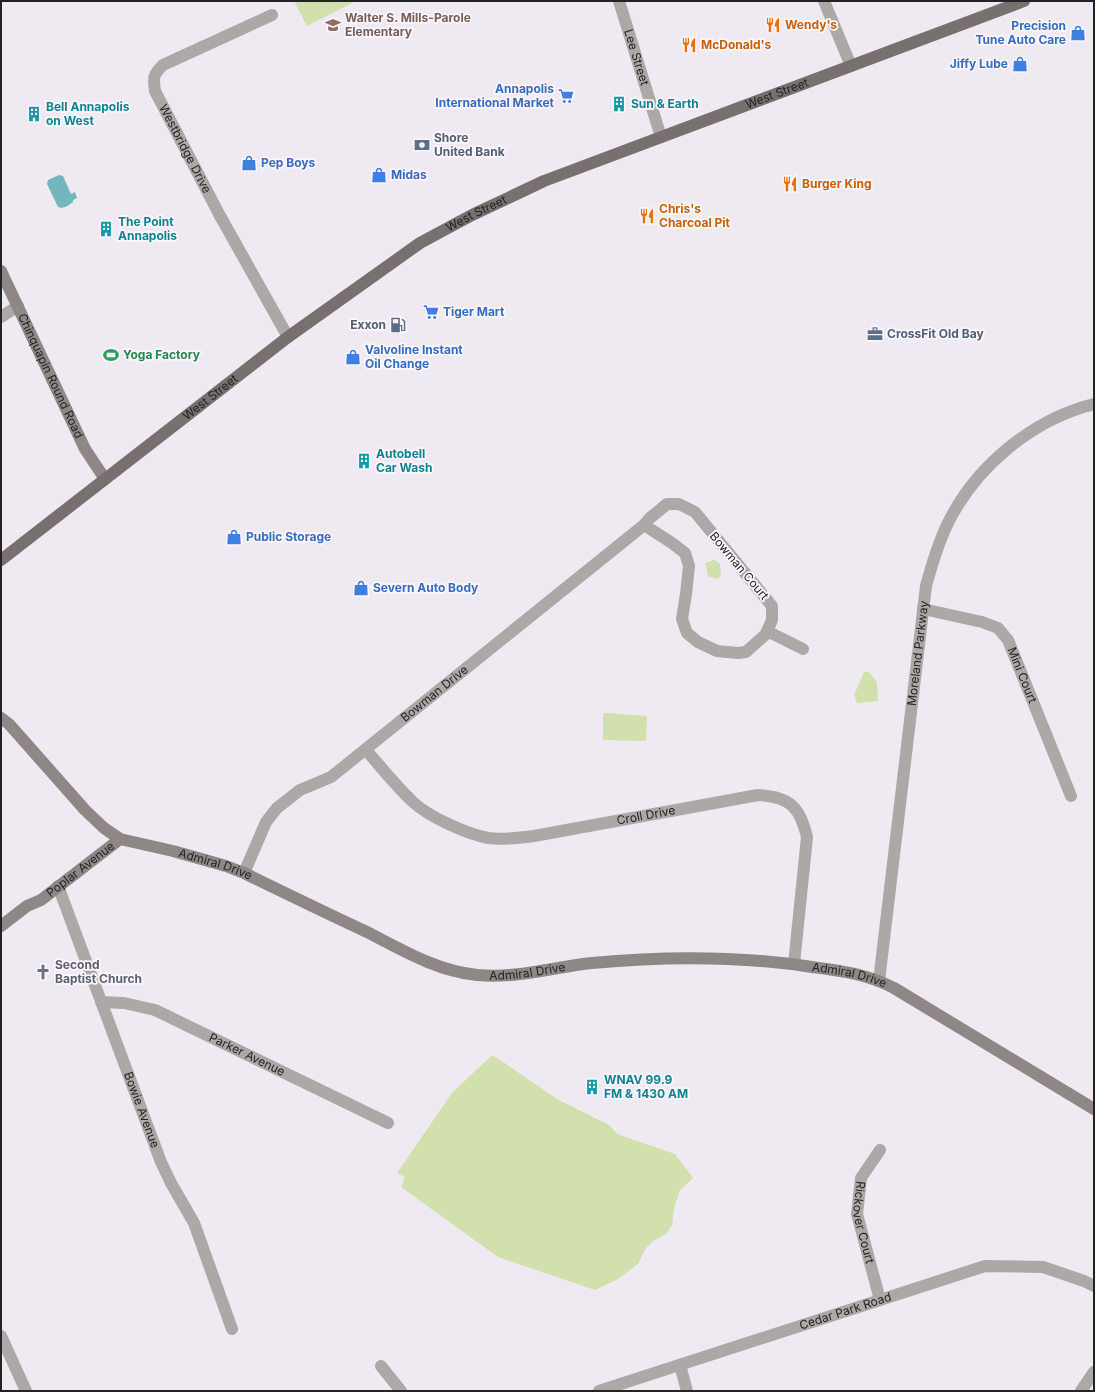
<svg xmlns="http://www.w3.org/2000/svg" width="1095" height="1392" viewBox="0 0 1095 1392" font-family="Inter,sans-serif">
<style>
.green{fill:#d1e0ad}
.water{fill:#72b7bc}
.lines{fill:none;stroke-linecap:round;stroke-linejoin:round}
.street{stroke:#ada7a7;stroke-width:12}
.secondary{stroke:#8e8786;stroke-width:12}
.primary{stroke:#786f6f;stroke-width:12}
.labels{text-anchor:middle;stroke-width:3.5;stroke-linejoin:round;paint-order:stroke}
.education-label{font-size:12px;font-weight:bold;fill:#785e54;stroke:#fdf6ff;text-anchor:start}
.food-label{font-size:12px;font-weight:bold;fill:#c56008;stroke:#fdf6ff;text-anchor:start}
.shop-label{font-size:12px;font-weight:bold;fill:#366cbe;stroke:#fdf6ff;text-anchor:start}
.street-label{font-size:12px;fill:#252225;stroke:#fdf6ff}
.culture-label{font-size:12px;font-weight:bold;fill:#0d838f;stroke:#fdf6ff;text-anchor:start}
.service-label{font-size:12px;font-weight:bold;fill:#4e5e75;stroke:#fdf6ff;text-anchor:start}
.leisure-label{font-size:12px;font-weight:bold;fill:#27864d;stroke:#fdf6ff;text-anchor:start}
.worship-label{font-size:12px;font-weight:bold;fill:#5b616d;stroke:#fdf6ff;text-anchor:start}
</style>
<rect width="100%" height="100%" fill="#efe9f1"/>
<!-- green -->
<g class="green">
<path d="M 294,1 L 351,1 L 352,3 L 307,26 Z"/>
<path d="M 714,560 L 720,564 L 721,576 L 717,579 L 708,576 L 705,563 Z"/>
<path d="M 864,672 L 869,672 L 877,682 L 878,701 L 857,703 L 854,695 Z"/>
<path d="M 606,713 L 647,716 L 646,741 L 603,740 L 603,714 Z"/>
<path d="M 492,1055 L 503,1062 L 557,1099 L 609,1125 L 617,1134 L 675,1154 L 693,1178 L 680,1190 L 674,1208 L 672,1225 L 666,1234 L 653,1241 L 645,1249 L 638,1264 L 618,1279 L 595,1290 L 498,1257 L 401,1187 L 405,1177 L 397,1173 L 452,1093 Z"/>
</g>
<!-- water -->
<path class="water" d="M 59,175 L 63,176 L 71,194 L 75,192 L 77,198 L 73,200 L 73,202 C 68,206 64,209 58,207 L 47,184 L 48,180 Z"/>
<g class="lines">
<!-- street -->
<g class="street">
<path id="s1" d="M 619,1 L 661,137"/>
<path d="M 824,1 L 851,66"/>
<path id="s2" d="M 272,15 L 163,65 C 153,75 153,77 155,91 L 219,214 L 288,337"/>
<path d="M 1,317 L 18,306"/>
<path d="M 667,504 L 679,504 L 695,512 L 772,606 L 772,620 L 766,634 L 746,652 L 738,653 L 717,651 L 698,642 L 687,633 L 682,619 L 686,594 L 689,566 L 685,553 L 672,543 L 644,525 L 650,518 Z"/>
<path id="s3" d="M 923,609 L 982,622 L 998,628 L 1008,640 L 1071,796"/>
<path d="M 767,631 L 803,649"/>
<path id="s4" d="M 366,750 C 381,767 396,786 413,802 C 429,817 467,834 488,838 C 503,840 519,838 534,836 L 758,795 C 790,797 800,807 807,837 L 794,964"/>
<path id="s5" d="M 244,873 L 266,822 L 277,808 L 300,790 L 331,777 L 644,525"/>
<path id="s6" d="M 58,886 L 161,1162 L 171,1183 L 194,1223 L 232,1329"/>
<path id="s7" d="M 879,981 L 926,586 C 932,564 938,543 948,523 C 976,466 1033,419 1094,404"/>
<path id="s8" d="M 101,1002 L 124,1003 L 155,1010 L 388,1123"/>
<path id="s9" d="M 880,1150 L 861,1178 L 857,1214 L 880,1300"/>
<path d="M 1,1336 L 26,1391"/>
<path d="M 680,1365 L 687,1391"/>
<path d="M 381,1366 L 401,1391"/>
<path id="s10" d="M 599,1391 L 985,1266 L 1043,1267 L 1084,1281 L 1094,1286"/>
<path d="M 1081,1391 L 1094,1372"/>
</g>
<!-- secondary -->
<g class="secondary">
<path id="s11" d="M 1,271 L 85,449 L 105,479"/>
<path id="s12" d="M 1,718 L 9,724 L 85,810 L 104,828 L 120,839 L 173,851 L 226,866 L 244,873 C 285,893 326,913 367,932 C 402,950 437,971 477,975 C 515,979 554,967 592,963 C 665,956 740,956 812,967 C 842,971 867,974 894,988 L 1094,1109"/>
<path id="s13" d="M 1,926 L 27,906 L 41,900 L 120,839"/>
</g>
<!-- primary -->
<path class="primary" id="s14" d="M 1,560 L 288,337 L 420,243 L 472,215 L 544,181 L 1024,1"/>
</g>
<!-- icons -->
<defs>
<symbol id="school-bare" viewBox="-9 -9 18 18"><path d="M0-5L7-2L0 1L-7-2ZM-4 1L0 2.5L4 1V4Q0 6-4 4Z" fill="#8d6e63" stroke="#fdf6ff" stroke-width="2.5" paint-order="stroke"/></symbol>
<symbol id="restaurant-bare" viewBox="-9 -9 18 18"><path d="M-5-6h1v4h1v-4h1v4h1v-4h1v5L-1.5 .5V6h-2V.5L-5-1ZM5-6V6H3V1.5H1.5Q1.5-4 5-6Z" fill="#e8710a" stroke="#fdf6ff" stroke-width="2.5" paint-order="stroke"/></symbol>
<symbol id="shop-bare" viewBox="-9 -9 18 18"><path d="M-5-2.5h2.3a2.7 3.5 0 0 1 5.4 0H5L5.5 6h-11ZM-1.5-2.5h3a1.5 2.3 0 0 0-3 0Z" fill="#3f7fe0" stroke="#fdf6ff" stroke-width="2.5" paint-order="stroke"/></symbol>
<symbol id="supermarket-bare" viewBox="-9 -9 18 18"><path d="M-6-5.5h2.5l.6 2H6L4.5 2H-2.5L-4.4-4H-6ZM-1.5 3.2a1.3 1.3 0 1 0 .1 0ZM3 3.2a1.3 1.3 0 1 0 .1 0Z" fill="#3f7fe0" stroke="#fdf6ff" stroke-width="2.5" paint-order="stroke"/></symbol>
<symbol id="building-bare" viewBox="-9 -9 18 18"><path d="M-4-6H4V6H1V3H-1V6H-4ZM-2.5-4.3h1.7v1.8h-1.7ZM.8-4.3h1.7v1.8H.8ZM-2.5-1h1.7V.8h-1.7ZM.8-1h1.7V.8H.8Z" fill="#0f9aa8" stroke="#fdf6ff" stroke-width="2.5" paint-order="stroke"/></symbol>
<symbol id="bank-bare" viewBox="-9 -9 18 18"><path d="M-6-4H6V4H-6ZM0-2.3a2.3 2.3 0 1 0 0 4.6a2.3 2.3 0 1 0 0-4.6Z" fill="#5c6f8a" stroke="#fdf6ff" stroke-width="2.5" paint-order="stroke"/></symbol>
<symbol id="fuel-bare" viewBox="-9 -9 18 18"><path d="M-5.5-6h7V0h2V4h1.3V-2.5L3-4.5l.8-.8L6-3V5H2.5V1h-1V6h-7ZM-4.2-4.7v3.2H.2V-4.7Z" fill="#5c6f8a" stroke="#fdf6ff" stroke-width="2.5" paint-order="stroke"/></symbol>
<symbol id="office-bare" viewBox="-9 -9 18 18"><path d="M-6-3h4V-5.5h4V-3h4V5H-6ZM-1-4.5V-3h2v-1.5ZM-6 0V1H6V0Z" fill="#5c6f8a" stroke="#fdf6ff" stroke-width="2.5" paint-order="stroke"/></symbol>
<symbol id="stadium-bare" viewBox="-9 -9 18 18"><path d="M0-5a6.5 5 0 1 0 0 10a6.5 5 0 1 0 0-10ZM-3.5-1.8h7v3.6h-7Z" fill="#2e9e5b" stroke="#fdf6ff" stroke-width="2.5" paint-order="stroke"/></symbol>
<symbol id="church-bare" viewBox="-9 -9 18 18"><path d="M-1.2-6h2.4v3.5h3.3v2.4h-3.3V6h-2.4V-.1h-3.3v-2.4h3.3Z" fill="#6b7280" stroke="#fdf6ff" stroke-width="2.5" paint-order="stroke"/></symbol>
</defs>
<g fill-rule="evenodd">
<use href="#school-bare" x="322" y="14" width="22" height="22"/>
<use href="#restaurant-bare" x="762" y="14" width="22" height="22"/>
<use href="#shop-bare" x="1067" y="22" width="22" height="22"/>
<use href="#restaurant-bare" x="678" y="34" width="22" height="22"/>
<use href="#shop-bare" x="1009" y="53" width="22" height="22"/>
<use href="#supermarket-bare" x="555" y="85" width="22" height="22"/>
<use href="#building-bare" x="608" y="93" width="22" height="22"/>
<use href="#building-bare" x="23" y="103" width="22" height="22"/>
<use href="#bank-bare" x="411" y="134" width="22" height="22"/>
<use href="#shop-bare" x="238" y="152" width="22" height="22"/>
<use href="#shop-bare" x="368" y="164" width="22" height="22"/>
<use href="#restaurant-bare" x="779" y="173" width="22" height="22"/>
<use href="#restaurant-bare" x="636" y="205" width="22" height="22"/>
<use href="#building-bare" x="95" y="218" width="22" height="22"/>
<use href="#supermarket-bare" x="420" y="301" width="22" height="22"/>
<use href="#fuel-bare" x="387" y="314" width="22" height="22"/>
<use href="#office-bare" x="864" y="323" width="22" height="22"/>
<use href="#stadium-bare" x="100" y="344" width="22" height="22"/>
<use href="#shop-bare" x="342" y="346" width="22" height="22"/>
<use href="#building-bare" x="353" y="450" width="22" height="22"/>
<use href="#shop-bare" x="223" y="526" width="22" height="22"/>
<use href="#shop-bare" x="350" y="577" width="22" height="22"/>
<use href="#church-bare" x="32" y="961" width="22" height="22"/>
<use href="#building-bare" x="581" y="1076" width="22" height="22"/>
</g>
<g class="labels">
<!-- education labels -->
<g class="education-label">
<text x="345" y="22">Walter S. Mills-Parole<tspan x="345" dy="14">Elementary</tspan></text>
</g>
<!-- food labels -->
<g class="food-label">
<text x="785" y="29">Wendy's</text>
<text x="701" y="49">McDonald's</text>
<text x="802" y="188">Burger King</text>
<text x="659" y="213">Chris's<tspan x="659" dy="14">Charcoal Pit</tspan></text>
</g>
<!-- shop labels -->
<g class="shop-label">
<text x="1066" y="30" text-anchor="end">Precision<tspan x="1066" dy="14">Tune Auto Care</tspan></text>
<text x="1008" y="68" text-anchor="end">Jiffy Lube</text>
<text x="554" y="93" text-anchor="end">Annapolis<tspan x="554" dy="14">International Market</tspan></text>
<text x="261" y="167">Pep Boys</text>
<text x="391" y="179">Midas</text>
<text x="443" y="316">Tiger Mart</text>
<text x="365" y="354">Valvoline Instant<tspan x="365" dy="14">Oil Change</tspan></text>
<text x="246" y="541">Public Storage</text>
<text x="373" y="592">Severn Auto Body</text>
</g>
<!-- street labels -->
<g class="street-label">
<text dy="4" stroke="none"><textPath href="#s1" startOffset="59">Lee Street</textPath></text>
<text dy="4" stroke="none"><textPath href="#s14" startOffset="913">West Street</textPath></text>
<text dy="4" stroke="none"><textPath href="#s2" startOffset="214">Westbridge Drive</textPath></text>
<text dy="4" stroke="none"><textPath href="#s14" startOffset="589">West Street</textPath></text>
<text dy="4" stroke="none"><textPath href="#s11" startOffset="116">Chinquapin Round Road</textPath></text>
<text dy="4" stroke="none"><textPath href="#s14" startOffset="265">West Street</textPath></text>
<text transform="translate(739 566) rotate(50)" y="4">Bowman Court</text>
<text dy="4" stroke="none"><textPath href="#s7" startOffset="330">Moreland Parkway</textPath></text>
<text dy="4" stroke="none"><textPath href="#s3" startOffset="131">Mini Court</textPath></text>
<text dy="4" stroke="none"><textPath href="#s5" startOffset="269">Bowman Drive</textPath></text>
<text dy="4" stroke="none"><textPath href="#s4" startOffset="314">Croll Drive</textPath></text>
<text dy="4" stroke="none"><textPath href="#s12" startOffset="269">Admiral Drive</textPath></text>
<text dy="4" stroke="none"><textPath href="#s13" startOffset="98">Poplar Avenue</textPath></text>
<text dy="4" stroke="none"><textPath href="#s12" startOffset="605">Admiral Drive</textPath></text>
<text dy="4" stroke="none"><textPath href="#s12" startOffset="929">Admiral Drive</textPath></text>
<text dy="4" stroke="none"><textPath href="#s8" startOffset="157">Parker Avenue</textPath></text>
<text dy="4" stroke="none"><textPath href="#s6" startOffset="239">Bowie Avenue</textPath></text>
<text dy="4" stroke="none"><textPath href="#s9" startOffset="79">Rickover Court</textPath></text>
<text dy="4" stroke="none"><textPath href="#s10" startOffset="259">Cedar Park Road</textPath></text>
</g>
<!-- culture labels -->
<g class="culture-label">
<text x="631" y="108">Sun &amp; Earth</text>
<text x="46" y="111">Bell Annapolis<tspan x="46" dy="14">on West</tspan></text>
<text x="118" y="226">The Point<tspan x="118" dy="14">Annapolis</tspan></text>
<text x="376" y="458">Autobell<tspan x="376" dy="14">Car Wash</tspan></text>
<text x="604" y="1084">WNAV 99.9<tspan x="604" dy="14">FM &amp; 1430 AM</tspan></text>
</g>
<!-- service labels -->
<g class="service-label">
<text x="434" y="142">Shore<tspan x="434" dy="14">United Bank</tspan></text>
<text x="386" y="329" text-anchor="end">Exxon</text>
<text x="887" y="338">CrossFit Old Bay</text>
</g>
<!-- leisure labels -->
<g class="leisure-label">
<text x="123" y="359">Yoga Factory</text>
</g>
<!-- worship labels -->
<g class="worship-label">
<text x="55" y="969">Second<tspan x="55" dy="14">Baptist Church</tspan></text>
</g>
</g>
<!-- border -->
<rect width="1095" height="1392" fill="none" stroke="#252225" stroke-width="4"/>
</svg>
